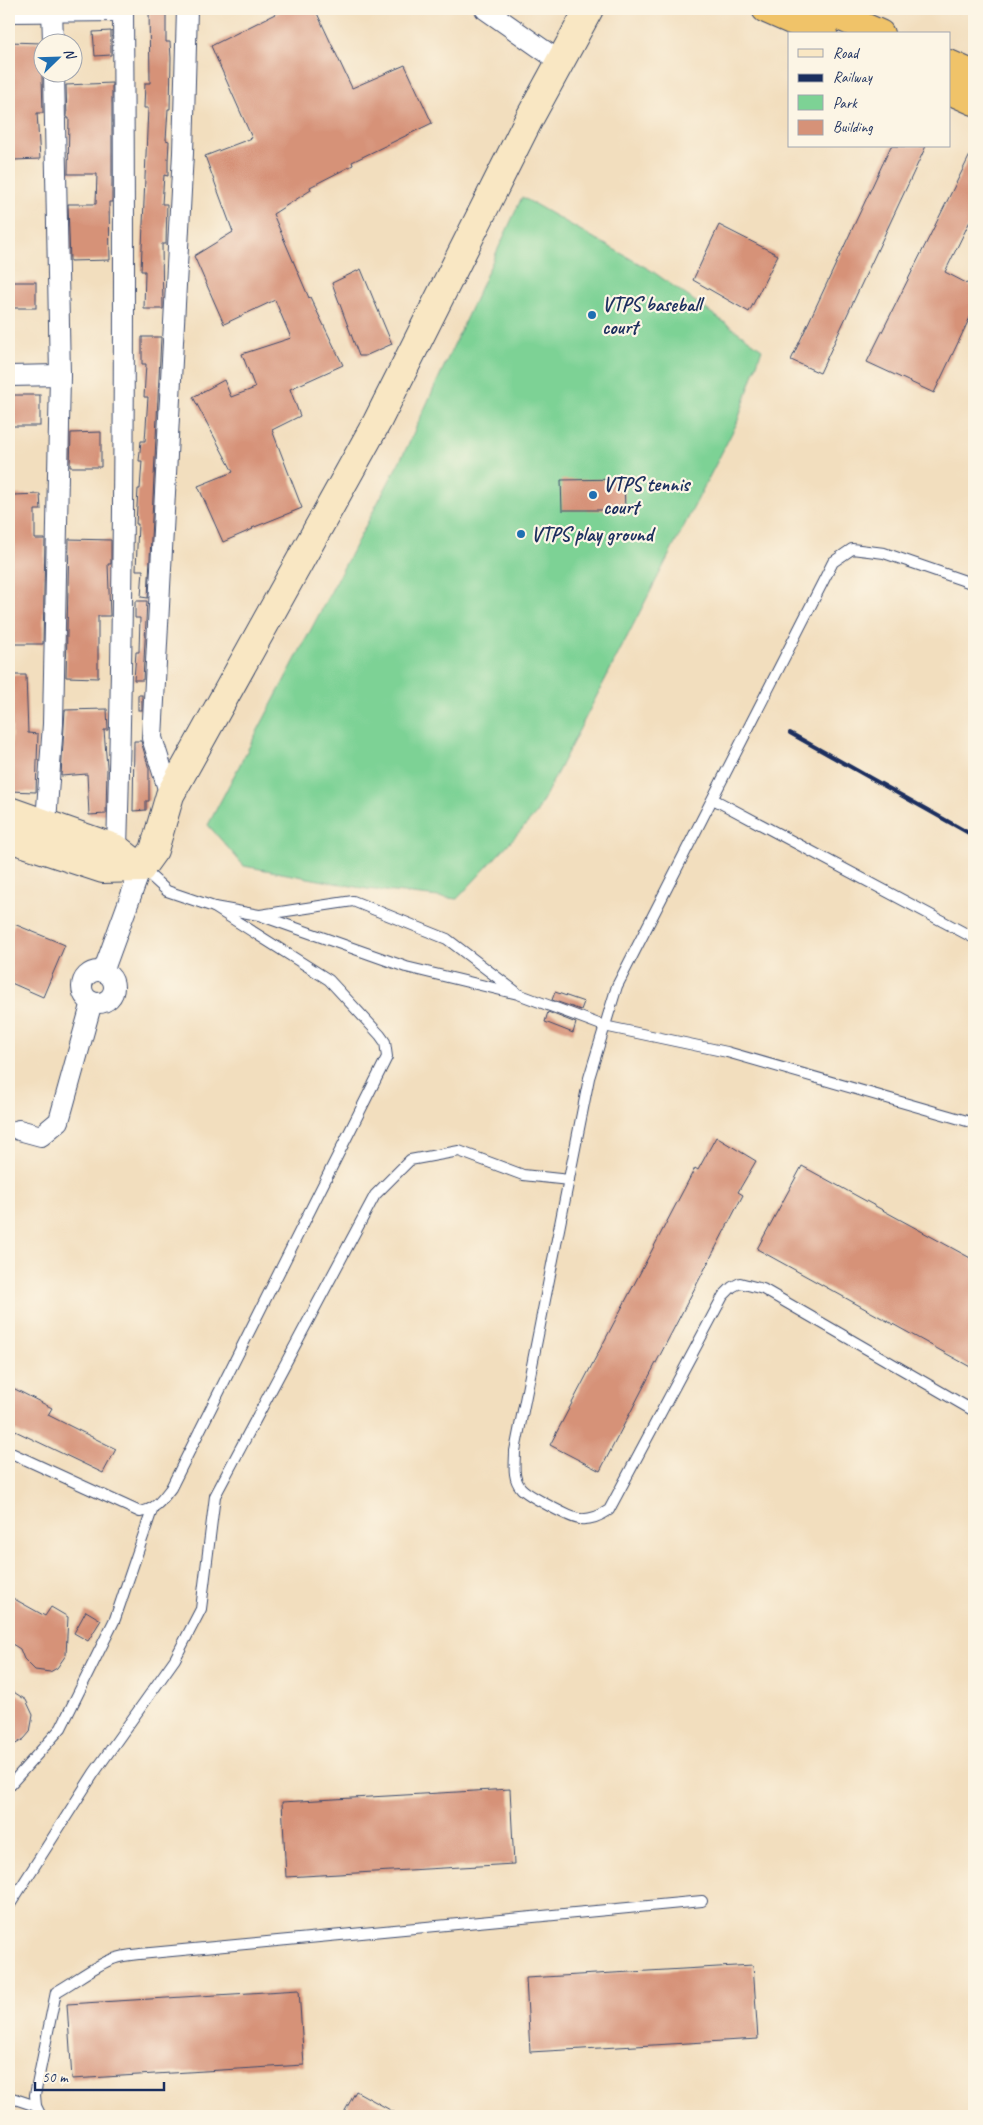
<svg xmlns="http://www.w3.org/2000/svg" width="983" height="2125" viewBox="0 0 983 2125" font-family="Caveat,sans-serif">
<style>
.green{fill:#7dd295;stroke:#4c807a}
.building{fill:#d69278}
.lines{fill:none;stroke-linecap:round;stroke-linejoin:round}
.lane-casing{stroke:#3b496c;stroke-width:12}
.street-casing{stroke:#3b496c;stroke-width:22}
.secondary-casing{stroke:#3b496c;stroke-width:30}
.highway-casing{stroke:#3b496c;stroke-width:30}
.lane{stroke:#fff;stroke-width:10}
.street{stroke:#fff;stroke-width:20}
.secondary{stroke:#f9e7c3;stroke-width:28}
.highway{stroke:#f0c369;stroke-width:28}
.rail{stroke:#1b2f5e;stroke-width:4}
.poi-dot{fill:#1f6fb2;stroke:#fcf5e5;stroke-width:2}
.labels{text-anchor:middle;stroke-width:4.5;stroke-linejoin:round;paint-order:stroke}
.poi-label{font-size:20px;font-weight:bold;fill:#1b2f5e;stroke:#fcf5e5;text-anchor:start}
</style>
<rect width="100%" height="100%" fill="#fcf5e5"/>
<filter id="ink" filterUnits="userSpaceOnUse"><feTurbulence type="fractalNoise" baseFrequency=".02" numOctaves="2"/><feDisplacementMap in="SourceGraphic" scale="10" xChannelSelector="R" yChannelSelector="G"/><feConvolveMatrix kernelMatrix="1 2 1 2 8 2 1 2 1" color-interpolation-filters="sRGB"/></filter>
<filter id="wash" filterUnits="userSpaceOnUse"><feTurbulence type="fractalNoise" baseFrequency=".0096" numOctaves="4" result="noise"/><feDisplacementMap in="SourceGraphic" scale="20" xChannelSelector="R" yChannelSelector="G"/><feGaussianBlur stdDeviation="1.12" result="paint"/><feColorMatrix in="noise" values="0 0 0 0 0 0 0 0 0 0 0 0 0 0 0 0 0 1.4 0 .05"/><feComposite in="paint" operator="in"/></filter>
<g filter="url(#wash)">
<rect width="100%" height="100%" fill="#f2debe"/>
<!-- green -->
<path class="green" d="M 522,197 L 652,271 L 762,349 L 737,423 L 536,814 L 457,899 L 367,889 L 244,866 L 208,825 L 406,449 Z"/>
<g id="blocks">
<!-- building -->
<g class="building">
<path d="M 149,9 L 166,9 L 166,42 L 170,42 L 171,58 L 170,109 L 168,109 L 166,140 L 169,141 L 168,161 L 168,176 L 164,175 L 162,204 L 167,204 L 166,244 L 162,244 L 163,309 L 144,309 L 145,271 L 141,271 L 148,108 L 144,108 L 145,83 L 150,83 Z"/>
<path d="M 285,9 L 315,9 L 352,88 L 405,65 L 432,123 L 352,162 L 353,165 L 310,187 L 311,190 L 273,214 L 309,298 L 310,297 L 343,365 L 290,389 L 300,416 L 272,430 L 302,508 L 252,528 L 253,529 L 223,542 L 198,486 L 233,472 L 193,397 L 224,380 L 231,397 L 255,388 L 242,354 L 291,338 L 275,300 L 224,324 L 194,256 L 233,232 L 205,156 L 252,138 L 211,46 Z"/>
<path d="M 111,31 L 111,55 L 95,56 L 93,32 Z"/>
<path d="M 9,42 L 41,43 L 43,113 L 37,113 L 40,159 L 14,160 L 13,134 L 9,134 Z"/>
<path d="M 112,83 L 112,202 L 109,202 L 110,260 L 70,261 L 68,204 L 96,204 L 97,174 L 68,174 L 69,118 L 67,118 L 66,85 Z"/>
<path d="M 891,146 L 926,146 L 820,373 L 791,360 Z"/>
<path d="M 974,147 L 974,213 L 945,272 L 974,287 L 974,309 L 934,393 L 867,362 Z"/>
<path d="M 719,225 L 778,255 L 749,312 L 693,280 Z"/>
<path d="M 361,269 L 392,344 L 365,356 L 359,356 L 332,283 Z"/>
<rect x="9" y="282" width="27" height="26"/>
<path d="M 142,337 L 161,337 L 148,598 L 141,597 L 143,570 L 136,570 L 138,524 L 136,524 L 137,506 L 138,489 L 140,489 L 142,461 L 139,461 L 141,441 L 145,441 L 148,397 L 144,397 L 146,364 L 142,364 Z"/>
<rect x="9" y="395" width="31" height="31"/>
<path d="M 101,432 L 101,467 L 70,467 L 71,433 Z"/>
<path d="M 624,479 L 625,510 L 562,510 L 561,480 Z"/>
<path d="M 40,494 L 41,510 L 35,510 L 35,539 L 45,539 L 43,644 L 9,644 L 9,515 L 14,515 L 13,495 Z"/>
<path d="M 69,539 L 111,540 L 111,564 L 108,564 L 110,616 L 98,616 L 98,678 L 66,677 Z"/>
<path d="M 135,601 L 147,601 L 143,680 L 134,680 L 136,652 L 139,652 L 140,618 L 135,618 Z"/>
<path d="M 9,675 L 26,675 L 28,733 L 38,734 L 36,792 L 9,791 L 12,726 L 9,726 Z"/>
<rect x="138" y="695" width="4" height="15"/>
<path d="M 107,709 L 108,730 L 104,730 L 107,767 L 106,814 L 89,815 L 87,774 L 61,776 L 65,710 Z"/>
<path d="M 134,741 L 141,741 L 149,769 L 149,801 L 146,801 L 146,810 L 133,811 Z"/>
<path d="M 14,924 L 65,945 L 43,997 L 9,982 L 9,937 Z"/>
<path d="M 555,992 L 584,1002 L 581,1010 L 552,1000 Z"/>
<path d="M 548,1012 L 576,1023 L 573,1033 L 545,1022 Z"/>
<path d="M 716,1137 L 756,1161 L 738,1192 L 743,1195 L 600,1471 L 550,1445 L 695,1168 L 698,1170 Z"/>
<path d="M 802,1166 L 974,1260 L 974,1369 L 757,1249 Z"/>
<path d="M 13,1388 L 52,1408 L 48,1415 L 116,1449 L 103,1473 L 9,1428 L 9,1396 Z"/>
<path d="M 9,1596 L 45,1616 L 51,1607 L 68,1617 L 66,1655 L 57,1668 L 50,1672 L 35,1670 L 24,1659 L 20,1649 L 9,1642 Z"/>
<path d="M 86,1611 L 101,1620 L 88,1641 L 74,1633 Z"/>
<path d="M 9,1689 L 26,1700 L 33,1715 L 30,1732 L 24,1739 L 9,1748 Z"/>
<path d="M 510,1789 L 514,1864 L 286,1877 L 282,1802 Z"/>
<path d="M 753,1965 L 758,2039 L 530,2052 L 526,1978 Z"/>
<path d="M 299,1990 L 304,2065 L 72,2079 L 67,2004 Z"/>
<path d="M 356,2091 L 401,2116 L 342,2116 Z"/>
</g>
</g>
</g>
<g filter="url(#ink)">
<use href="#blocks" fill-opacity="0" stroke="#3b496c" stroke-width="1"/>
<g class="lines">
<defs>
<g id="lane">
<path d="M 974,584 L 884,553 L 852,549 L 833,562 L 617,986 L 589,1078 L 515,1451 C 515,1463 512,1478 521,1488 C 527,1495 572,1519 580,1519 C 591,1520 600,1516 609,1510 L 723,1296 L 732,1287 L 740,1283 L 763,1289 L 974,1411"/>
<path d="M 713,799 L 974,938"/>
<path d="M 143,869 L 167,891 L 214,907 L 259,915 L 406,967 L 518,994 L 604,1026 L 727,1052 L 974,1123"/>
<path d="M 260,915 L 353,901 L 447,939 L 515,991"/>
<path d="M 9,1452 L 140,1512 C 156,1509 161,1501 171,1488 L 387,1057 L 385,1042 L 380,1035 L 329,980 L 214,907"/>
<path d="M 9,1786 L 61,1728 L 115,1619 L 152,1510"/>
<path d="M 9,1906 L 94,1773 L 175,1659 L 201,1609 L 215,1496 L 375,1195 L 410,1160 L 459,1151 L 523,1175 L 569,1180"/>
<path d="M 9,2097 L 36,2106"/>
<path d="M 41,2116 L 36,2106 L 35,2095 L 56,1992 C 73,1983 95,1965 113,1959 C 121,1956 131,1955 140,1954 L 702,1901"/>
</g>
<g id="street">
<path d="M 52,9 L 53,42"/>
<path d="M 485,9 L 559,61"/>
<path d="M 9,12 L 123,11"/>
<path d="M 54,72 L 60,375"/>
<path d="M 9,376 L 60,375 L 53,724 L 46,822"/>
<path d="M 170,795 L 152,738 L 183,153 L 187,9"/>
<path d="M 110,859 L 117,849 C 125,569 125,289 123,9"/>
<circle cx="98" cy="987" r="16"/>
<path d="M 103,972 L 141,868"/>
<path d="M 19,1130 L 41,1136 L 59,1121 L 92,1002"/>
</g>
<g id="secondary">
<path d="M 9,811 L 117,849 L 141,868"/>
<path d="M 9,838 L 103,869 L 141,868"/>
<path d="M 141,868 L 154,850 L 170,795 L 377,422 L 529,119 L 589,9"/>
</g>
<g id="highway">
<path d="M 766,9 L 823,34"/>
<path d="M 823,9 L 880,34"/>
<path d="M 949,64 L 974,75"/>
<path d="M 949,90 L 974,101"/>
</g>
</defs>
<!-- lane casing -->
<use href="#lane" class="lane-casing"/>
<!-- street casing -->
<use href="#street" class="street-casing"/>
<!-- secondary casing -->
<use href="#secondary" class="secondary-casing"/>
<!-- highway casing -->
<use href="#highway" class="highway-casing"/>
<!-- lane -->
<use href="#lane" class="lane"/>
<!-- street -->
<use href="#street" class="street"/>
<!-- secondary -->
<use href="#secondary" class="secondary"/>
<!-- highway -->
<use href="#highway" class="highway"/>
<!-- rail -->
<path class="rail" d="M 790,733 L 974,836"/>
</g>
</g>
<!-- markers -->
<g class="poi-dot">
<circle cx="592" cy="315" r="5"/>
<circle cx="593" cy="495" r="5"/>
<circle cx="521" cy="534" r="5"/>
</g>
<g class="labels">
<!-- poi labels -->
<g class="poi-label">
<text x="602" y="311">VTPS baseball<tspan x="602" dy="23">court</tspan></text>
<text x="603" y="491">VTPS tennis<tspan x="603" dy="23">court</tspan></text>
<text x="531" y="541">VTPS play ground</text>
</g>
</g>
<!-- margin -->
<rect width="983" height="2125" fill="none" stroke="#fcf5e5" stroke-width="30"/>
<!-- legend -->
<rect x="788" y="32" width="162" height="115" fill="#fcf5e5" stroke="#a2a6af"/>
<rect x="798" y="49" width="25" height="8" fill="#f9e7c3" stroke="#a2a6af"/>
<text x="833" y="58" font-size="15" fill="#1b2f5e">Road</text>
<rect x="798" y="74" width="25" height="8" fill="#1b2f5e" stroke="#a2a6af"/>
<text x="833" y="82" font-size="15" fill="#1b2f5e">Railway</text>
<rect x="798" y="95" width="25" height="15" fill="#7dd295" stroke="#a2a6af"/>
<text x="833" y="108" font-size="15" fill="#1b2f5e">Park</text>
<rect x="798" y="120" width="25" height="15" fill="#d69278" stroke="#a2a6af"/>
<text x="833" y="132" font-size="15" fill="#1b2f5e">Building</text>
<!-- north arrow -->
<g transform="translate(58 58) rotate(67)"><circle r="24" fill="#fcf5e5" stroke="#a2a6af"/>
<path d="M0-4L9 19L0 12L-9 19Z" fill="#1f6fb2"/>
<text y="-8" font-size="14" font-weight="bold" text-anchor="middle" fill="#1b2f5e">N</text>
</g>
<!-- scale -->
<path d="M35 2082v8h129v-8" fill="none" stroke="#1b2f5e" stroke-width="2.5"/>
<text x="42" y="2082" font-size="15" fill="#1b2f5e" stroke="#fcf5e5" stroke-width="4" paint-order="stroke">50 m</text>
</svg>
